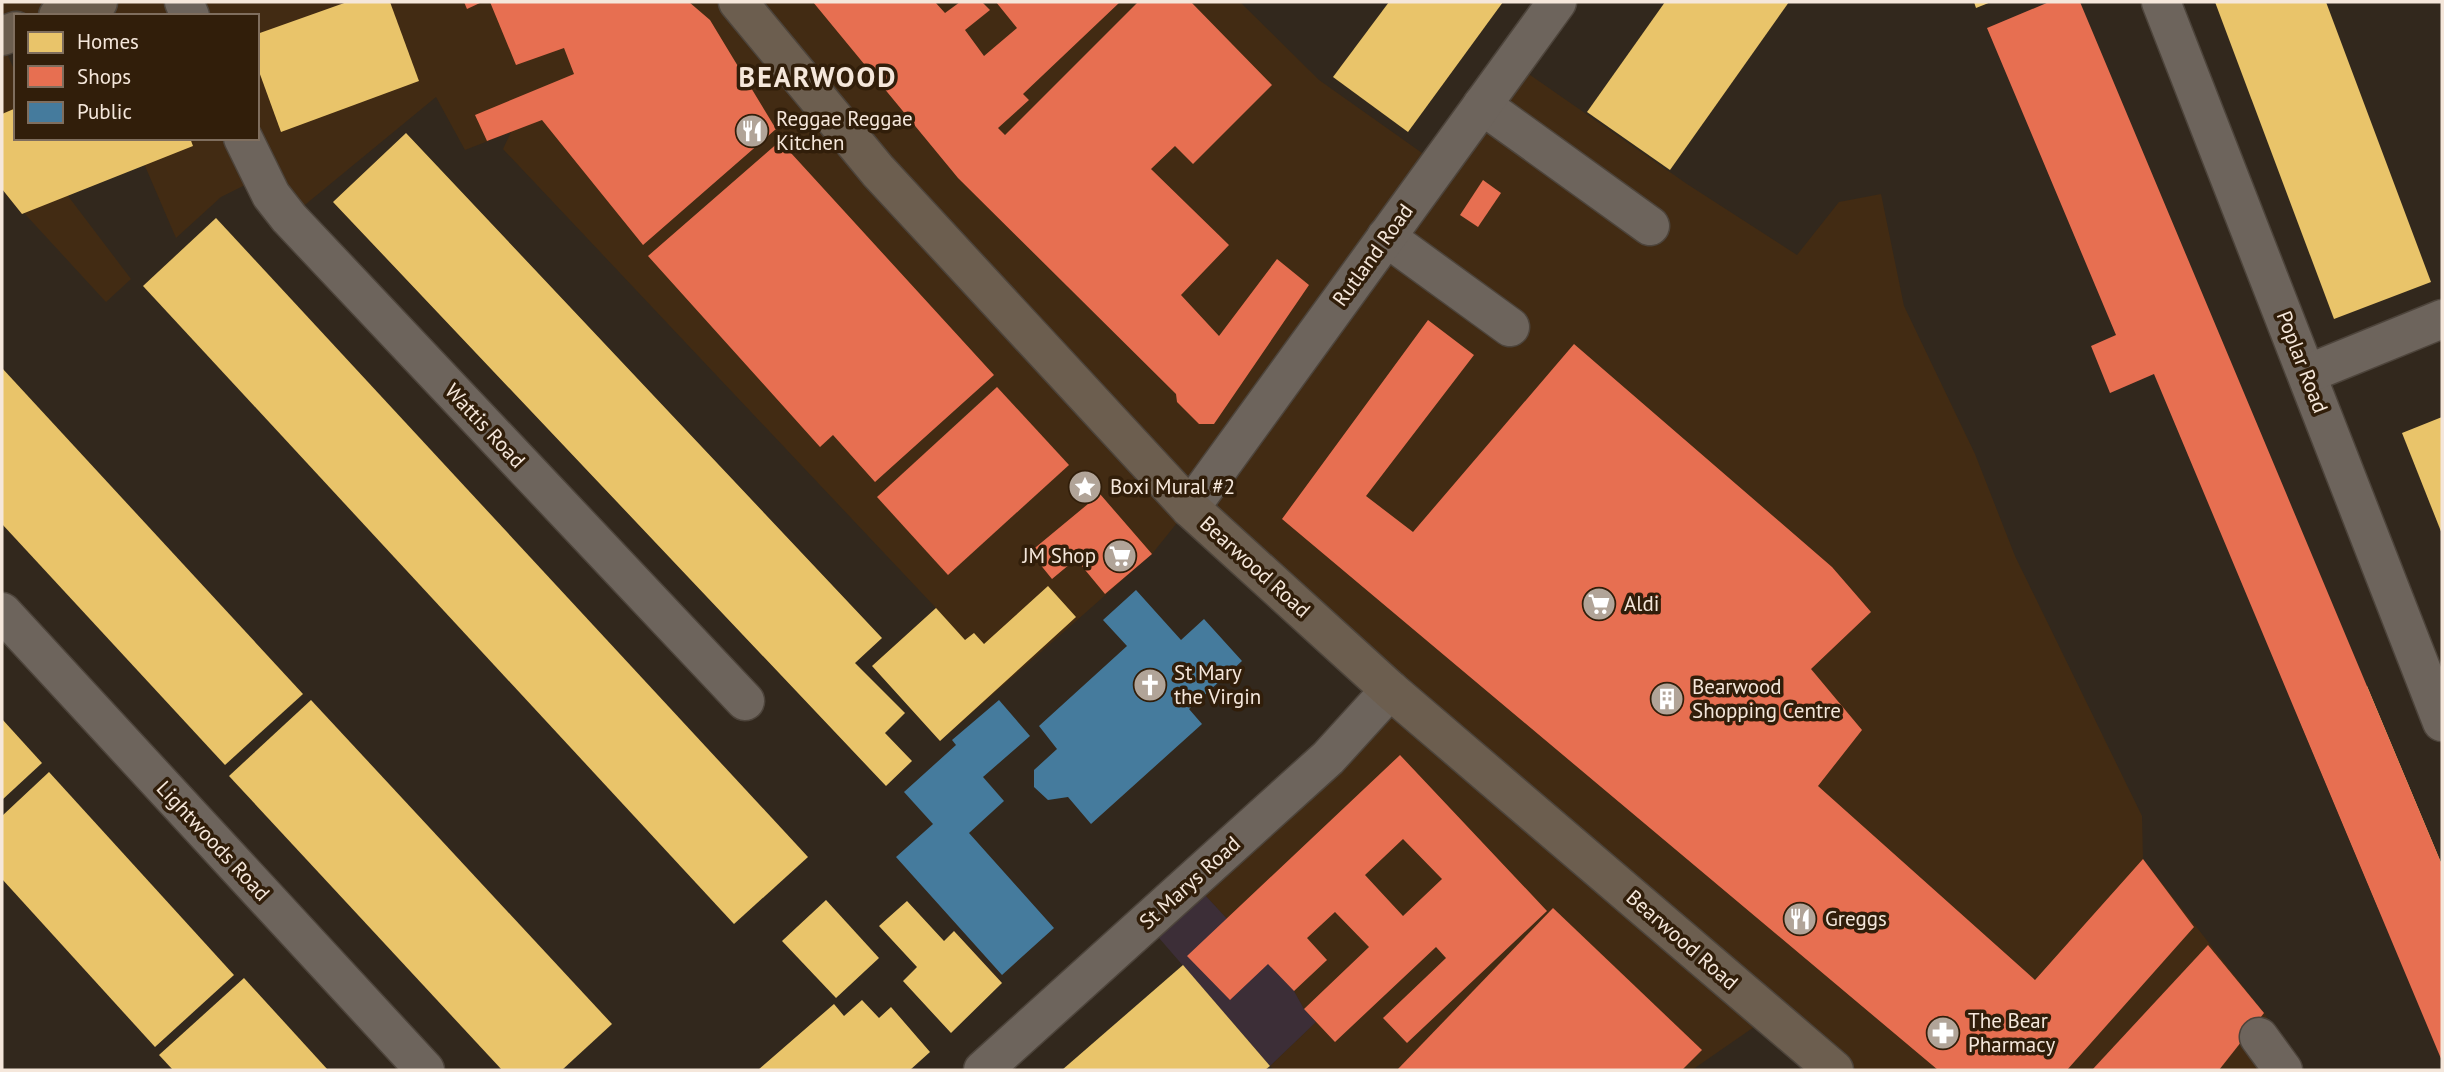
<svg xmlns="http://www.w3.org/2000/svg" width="2444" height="1072" viewBox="0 0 2444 1072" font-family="'PT Sans',sans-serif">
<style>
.built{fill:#422b13}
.education{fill:#3c2e37}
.homes{fill:#e9c46a}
.shops{fill:#e76f51;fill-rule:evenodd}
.public{fill:#457b9d}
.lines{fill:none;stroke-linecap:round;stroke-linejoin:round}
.minor-casing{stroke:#4d443b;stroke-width:41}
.major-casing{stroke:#4d443b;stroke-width:41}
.minor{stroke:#6d645c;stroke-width:38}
.major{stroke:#6c5e4f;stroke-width:38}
.labels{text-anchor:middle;stroke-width:7;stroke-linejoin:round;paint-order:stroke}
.poi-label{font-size:21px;fill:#f5e7db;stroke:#311e0a;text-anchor:start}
.street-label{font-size:21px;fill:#f5e7db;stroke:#311e0a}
.district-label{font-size:28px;font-weight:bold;letter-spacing:2px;fill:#f5e7db;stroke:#311e0a}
</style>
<rect width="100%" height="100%" fill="#32281d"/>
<!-- built -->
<g class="built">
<path d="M 2,2 L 1240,2 L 1319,80 L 1439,165 L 1513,63 L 1687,184 L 1797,255 L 1839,202 L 1881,194 L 1904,306 L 1975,454 L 2015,556 L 2142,816 L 2143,859 L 2264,1013 L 2303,1070 L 1834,1070 L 1770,1016 L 1692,1070 L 1274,1070 L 1270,1066 L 1316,1022 L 1304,1009 L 1294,991 L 1192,881 L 1390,690 L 1189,508 L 1152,554 L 940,741 L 872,666 L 936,608 L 503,149 L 511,132 L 465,150 L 436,97 L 289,218 L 261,177 L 221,197 L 176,238 L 133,138 L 257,138 L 257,16 L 16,16 L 2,36 Z"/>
<path d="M 2,42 L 16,74 L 16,138 L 43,138 L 68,196 L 131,279 L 106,302 L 2,189 Z"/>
</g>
<!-- education -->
<path class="education" d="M 1192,881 L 1294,991 L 1304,1009 L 1316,1022 L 1270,1066 L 1146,923 Z"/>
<!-- homes -->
<g class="homes">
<path d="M 347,2 L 390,2 L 419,81 L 281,132 L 257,66 L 257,34 Z"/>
<path d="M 1389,2 L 1503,2 L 1408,132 L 1333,77 Z"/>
<path d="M 1665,2 L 1789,2 L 1670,170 L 1587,112 Z"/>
<path d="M 1974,2 L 1991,2 L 1976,8 Z"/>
<path d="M 2215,2 L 2326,2 L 2431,282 L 2334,319 Z"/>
<path d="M 16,108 L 16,138 L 190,138 L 193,146 L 22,214 L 2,189 L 2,114 Z"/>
<path d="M 406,133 L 882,638 L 855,663 L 905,713 L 885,733 L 912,761 L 886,786 L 333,202 Z"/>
<path d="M 216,218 L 808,857 L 734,924 L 143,286 Z"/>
<path d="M 2,368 L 303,694 L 225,765 L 2,524 Z"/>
<path d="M 2442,417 L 2442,534 L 2402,433 Z"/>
<path d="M 1048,586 L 1076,617 L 940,741 L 872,666 L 936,608 L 965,640 L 974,633 L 984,644 Z"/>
<path d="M 2367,686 L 2442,865 L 2442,881 L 2378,907 L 2298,716 Z"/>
<path d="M 311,700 L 612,1024 L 562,1070 L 502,1070 L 229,776 Z"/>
<path d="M 2,719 L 42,763 L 2,800 Z"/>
<path d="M 49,772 L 234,975 L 155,1047 L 2,879 L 2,816 Z"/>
<path d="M 826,900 L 879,958 L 836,998 L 782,941 Z"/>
<path d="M 907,901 L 944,941 L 954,931 L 1002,983 L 951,1033 L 903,981 L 917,967 L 879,926 Z"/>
<path d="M 1183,965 L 1270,1066 L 1265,1070 L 1062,1070 Z"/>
<path d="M 244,978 L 328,1070 L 173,1070 L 159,1055 Z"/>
<path d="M 862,1000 L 879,1018 L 891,1007 L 930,1052 L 910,1070 L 758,1070 L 834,1004 L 844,1016 Z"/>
</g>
<!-- shops -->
<g class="shops">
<path d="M 464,2 L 482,2 L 467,9 Z"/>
<path d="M 490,2 L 689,2 L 710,20 L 776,129 L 643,245 L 542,120 L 487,141 L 475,115 L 574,74 L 564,48 L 516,65 Z"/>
<path d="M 813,2 L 935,2 L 945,13 L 960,2 L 982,2 L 990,10 L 965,30 L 984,56 L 1017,28 L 996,2 L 1120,2 L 1023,94 L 1029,100 L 998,128 L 1005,135 L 1138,2 L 1191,2 L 1272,85 L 1193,164 L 1175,146 L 1151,169 L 1229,245 L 1181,295 L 1219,336 L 1277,259 L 1309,285 L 1214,424 L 1199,424 L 1177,402 L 1176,394 L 958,178 Z"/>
<path d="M 2049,2 L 2080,2 L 2442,865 L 2442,1061 L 2154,374 L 2110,393 L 2091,346 L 2116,335 L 1987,28 Z"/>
<path d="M 780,141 L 994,375 L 875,482 L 833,435 L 820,447 L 648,256 Z"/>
<path d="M 1483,180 L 1501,193 L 1478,227 L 1460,215 Z"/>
<path d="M 1428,320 L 1474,355 L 1366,496 L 1413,532 L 1574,344 L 1832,567 L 1871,612 L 1811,669 L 1862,730 L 1818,786 L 2035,980 L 2143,859 L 2194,927 L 2067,1070 L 1938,1070 L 1282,519 Z"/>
<path d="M 997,387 L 1069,465 L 948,575 L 877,497 Z"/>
<path d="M 1100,494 L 1152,554 L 1105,594 L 1076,559 L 1052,579 L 1030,552 Z"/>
<path d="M 1400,755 L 1547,911 L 1407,1043 L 1383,1018 L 1446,958 L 1436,947 L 1335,1042 L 1304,1009 L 1369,947 L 1335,912 L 1307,938 L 1327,960 L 1294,991 L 1268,964 L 1230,1000 L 1187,956 ZM 1403,839 L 1442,879 L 1403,916 L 1365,875 Z"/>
<path d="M 1553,908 L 1702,1050 L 1682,1070 L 1397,1070 Z"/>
<path d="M 2208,945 L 2264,1013 L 2219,1070 L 2092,1070 Z"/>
</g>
<!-- public -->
<g class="public">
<path d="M 1136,590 L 1181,640 L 1204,619 L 1242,661 L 1189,709 L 1202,724 L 1091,824 L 1068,797 L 1048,800 L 1034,787 L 1034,770 L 1057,749 L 1039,726 L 1127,646 L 1103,620 Z"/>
<path d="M 999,700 L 1030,736 L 983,777 L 1004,801 L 969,833 L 1054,928 L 1002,975 L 896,857 L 933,824 L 904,792 L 956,745 L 952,740 Z"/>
</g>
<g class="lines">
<defs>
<g id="minor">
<path d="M 184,2 L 190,16"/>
<path d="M 2161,2 L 2442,722"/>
<path d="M 1482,105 L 1650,226"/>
<path d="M 243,138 L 271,195 L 289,218 L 745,701"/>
<path d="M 1386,237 L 1510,327"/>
<path d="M 2307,374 L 2442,319"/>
<path d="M 1190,508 L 1557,2"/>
<path d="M 2,612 L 425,1070"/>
<path d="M 2259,1037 L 2283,1070"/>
<path d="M 983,1070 L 1328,758 L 1390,690"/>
</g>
<g id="major">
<path d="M 738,2 L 878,171 L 1190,508 L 1390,690 L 1834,1070"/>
<path d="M 58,16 L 98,2"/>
<path d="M 2,36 L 16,31"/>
</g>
</defs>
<!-- minor casing -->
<use href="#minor" class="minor-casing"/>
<!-- major casing -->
<use href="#major" class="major-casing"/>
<!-- minor -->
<use href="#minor" class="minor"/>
<!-- major -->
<use href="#major" class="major"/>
</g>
<!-- icons -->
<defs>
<symbol id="restaurant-disc" viewBox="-11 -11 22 22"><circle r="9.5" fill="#b1a498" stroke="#311e0a"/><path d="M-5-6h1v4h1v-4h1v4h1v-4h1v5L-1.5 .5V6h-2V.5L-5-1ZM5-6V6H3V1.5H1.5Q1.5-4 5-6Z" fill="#fff"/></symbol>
<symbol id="sight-disc" viewBox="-11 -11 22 22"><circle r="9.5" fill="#b1a498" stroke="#311e0a"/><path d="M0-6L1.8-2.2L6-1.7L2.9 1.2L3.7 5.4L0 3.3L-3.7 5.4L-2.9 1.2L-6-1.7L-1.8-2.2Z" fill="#fff"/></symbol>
<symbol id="supermarket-disc" viewBox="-11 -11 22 22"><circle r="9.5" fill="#b1a498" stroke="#311e0a"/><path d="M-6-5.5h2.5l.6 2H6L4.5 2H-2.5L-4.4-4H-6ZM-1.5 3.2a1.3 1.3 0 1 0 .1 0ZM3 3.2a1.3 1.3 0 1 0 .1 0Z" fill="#fff"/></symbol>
<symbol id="church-disc" viewBox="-11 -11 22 22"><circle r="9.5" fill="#b1a498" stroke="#311e0a"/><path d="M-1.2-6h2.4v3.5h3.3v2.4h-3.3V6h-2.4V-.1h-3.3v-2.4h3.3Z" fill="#fff"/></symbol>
<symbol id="building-disc" viewBox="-11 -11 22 22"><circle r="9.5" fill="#b1a498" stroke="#311e0a"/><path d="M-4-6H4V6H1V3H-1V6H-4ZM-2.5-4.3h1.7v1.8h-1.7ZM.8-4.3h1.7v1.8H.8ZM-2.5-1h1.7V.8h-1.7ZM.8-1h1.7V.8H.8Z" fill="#fff"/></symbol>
<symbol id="pharmacy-disc" viewBox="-11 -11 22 22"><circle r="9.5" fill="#b1a498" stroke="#311e0a"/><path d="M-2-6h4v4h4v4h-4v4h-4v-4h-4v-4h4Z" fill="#fff"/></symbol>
</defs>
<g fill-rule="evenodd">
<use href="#restaurant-disc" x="733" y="112" width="38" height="38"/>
<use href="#sight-disc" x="1066" y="468" width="38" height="38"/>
<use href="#supermarket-disc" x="1101" y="537" width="38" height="38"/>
<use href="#supermarket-disc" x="1580" y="585" width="38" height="38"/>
<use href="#church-disc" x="1131" y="666" width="38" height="38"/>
<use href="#building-disc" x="1648" y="680" width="38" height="38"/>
<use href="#restaurant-disc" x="1781" y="900" width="38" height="38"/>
<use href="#pharmacy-disc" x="1924" y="1014" width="38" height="38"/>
</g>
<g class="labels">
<!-- poi labels -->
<g class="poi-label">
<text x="776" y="126">Reggae Reggae<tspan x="776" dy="24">Kitchen</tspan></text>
<text x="1110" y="494">Boxi Mural #2</text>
<text x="1096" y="563" text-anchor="end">JM Shop</text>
<text x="1624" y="611">Aldi</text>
<text x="1174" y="680">St Mary<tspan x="1174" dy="24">the Virgin</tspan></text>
<text x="1692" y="694">Bearwood<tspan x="1692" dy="24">Shopping Centre</tspan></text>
<text x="1825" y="926">Greggs</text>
<text x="1968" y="1028">The Bear<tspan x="1968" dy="24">Pharmacy</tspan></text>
</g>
<!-- street labels -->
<g class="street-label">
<text transform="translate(1373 255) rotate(-54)" y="7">Rutland Road</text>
<text transform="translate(2302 362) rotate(69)" y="7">Poplar Road</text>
<text transform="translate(485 426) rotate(47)" y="7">Wattis Road</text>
<text transform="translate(1255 567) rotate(42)" y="7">Bearwood Road</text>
<text transform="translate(213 841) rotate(47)" y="7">Lightwoods Road</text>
<text transform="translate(1190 883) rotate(-42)" y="7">St Marys Road</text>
<text transform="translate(1682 940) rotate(41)" y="7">Bearwood Road</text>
</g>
<!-- district labels -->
<g class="district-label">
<text x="818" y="87">BEARWOOD</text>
</g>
</g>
<!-- border -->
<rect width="2444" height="1072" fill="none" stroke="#f5e7db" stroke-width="7"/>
<!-- legend -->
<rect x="14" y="14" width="245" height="126" fill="#311e0a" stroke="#7f6e5e" stroke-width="2"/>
<rect x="28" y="32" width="35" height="21" fill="#e9c46a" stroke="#7f6e5e" stroke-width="2"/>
<text x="77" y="49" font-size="21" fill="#f5e7db">Homes</text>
<rect x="28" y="66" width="35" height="21" fill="#e76f51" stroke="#7f6e5e" stroke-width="2"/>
<text x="77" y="84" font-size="21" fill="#f5e7db">Shops</text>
<rect x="28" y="102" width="35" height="21" fill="#457b9d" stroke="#7f6e5e" stroke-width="2"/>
<text x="77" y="119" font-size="21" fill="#f5e7db">Public</text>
</svg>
